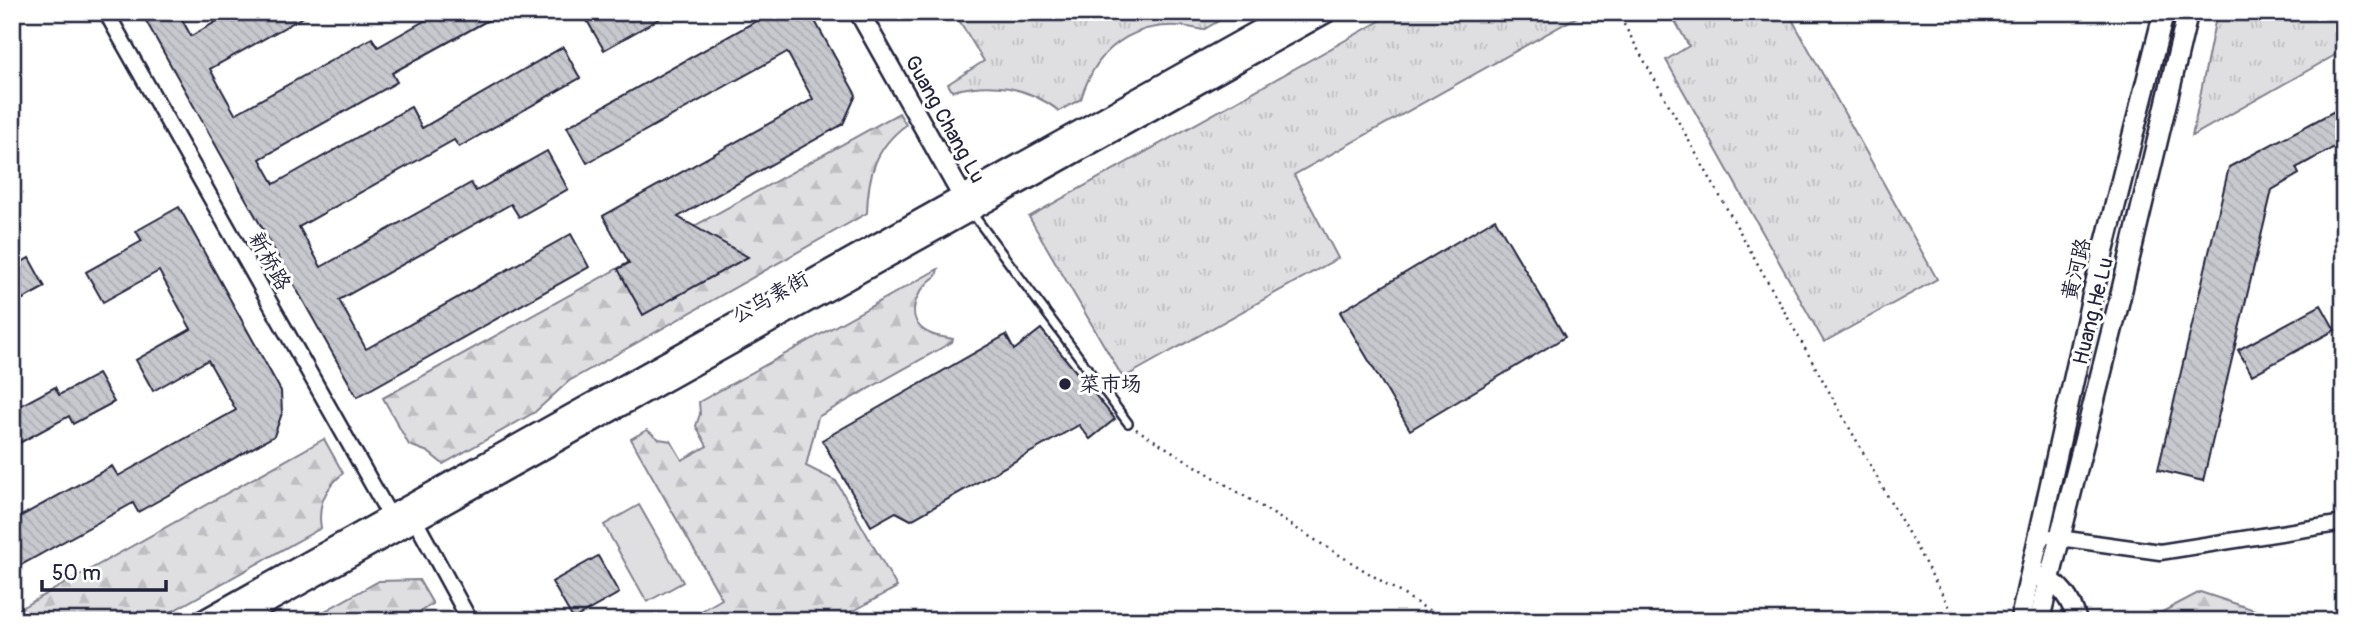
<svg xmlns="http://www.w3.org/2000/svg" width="2356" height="633" viewBox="0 0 2356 633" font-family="Pangolin,'LXGW WenKai TC',sans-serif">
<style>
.grass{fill:url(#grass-tufts);stroke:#80808e;stroke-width:2}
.forest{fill:url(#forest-firs);stroke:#80808e;stroke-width:2}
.pitch{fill:#dfdfe2;stroke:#80808e;stroke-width:2}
.building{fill:url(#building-back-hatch);stroke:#22223b;stroke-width:2}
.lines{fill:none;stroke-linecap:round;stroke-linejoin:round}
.service-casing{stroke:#22223b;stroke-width:12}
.minor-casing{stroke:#22223b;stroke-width:19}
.tertiary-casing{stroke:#22223b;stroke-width:23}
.secondary-casing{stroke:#22223b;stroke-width:24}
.path{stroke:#22223b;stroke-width:2.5;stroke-dasharray:2 5;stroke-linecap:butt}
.service{stroke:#fff;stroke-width:7}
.minor{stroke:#fff;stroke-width:14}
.tertiary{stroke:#fff;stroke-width:18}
.secondary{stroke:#fff;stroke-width:19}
.poi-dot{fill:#22223b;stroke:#fff;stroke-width:2.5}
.labels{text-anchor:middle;stroke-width:6;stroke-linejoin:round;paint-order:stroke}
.street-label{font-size:21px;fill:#22223b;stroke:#fff}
.poi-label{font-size:21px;fill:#22223b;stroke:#fff;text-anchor:start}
</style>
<defs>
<pattern id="grass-tufts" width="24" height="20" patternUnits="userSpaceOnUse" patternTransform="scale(1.75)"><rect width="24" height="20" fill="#dfdfe2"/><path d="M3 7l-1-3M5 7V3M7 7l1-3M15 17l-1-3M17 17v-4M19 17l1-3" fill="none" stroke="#bfbfc3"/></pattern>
<pattern id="forest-firs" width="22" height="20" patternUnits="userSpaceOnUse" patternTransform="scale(1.75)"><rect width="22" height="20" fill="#dfdfe2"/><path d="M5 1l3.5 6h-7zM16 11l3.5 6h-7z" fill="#bfbfc3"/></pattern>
<pattern id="building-back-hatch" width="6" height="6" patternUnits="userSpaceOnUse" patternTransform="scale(1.75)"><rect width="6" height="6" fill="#c8c8cf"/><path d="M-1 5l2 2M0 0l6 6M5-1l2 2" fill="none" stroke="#acacb3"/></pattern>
</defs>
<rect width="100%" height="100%" fill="#fff"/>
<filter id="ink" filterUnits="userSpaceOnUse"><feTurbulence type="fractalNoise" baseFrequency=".0143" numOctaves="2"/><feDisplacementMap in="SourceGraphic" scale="14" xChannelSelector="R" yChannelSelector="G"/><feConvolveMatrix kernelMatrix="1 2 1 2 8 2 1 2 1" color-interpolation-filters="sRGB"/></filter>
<g filter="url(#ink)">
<!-- grass -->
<g class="grass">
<path d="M 954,12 L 1234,12 L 1203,30 C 1145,15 1098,41 1081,99 L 1059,111 C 1027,86 991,81 952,91 L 948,84 L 984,61 Z"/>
<path d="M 1396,12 L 1581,12 L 1582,14 L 1294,175 L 1338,258 L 1123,378 L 1029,217 Z"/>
<path d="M 1670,12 L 1788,12 L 1937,279 L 1824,342 L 1666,60 L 1689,46 Z"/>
<path d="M 2217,12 L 2344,12 L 2344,50 L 2192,136 Z"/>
</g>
<!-- forest -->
<g class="forest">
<path d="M 899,113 L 906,125 C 875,148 868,175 867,213 L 569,381 L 535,412 L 443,464 L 428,452 L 409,445 L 383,398 Z"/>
<path d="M 938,269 L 936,276 C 916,289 901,321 931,334 C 937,337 946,337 953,339 L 952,342 L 818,417 L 806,466 L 836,481 L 897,587 L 835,621 L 700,621 L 696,614 L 722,599 L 631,439 L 647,430 L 659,439 L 671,441 L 682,460 L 707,446 L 696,426 L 700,414 L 699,402 Z"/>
<path d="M 324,439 L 343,473 C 325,489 317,505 321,528 L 155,621 L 12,621 L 12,613 Z"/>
<path d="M 419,580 L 433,604 L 403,621 L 307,621 L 379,581 Z"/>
<path d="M 2200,592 L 2288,621 L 2145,621 Z"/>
</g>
<!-- pitch -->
<path class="pitch" d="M 639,505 L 683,582 L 647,602 L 604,525 Z"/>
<!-- building -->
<g class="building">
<path d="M 141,12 L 178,12 L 191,36 L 233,12 L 312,12 L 210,69 L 235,114 L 372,38 L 378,47 L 440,12 L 503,12 L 392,73 L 397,82 L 260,159 L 274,184 L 411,107 L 422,128 L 563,47 L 580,78 L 459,147 L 454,140 L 299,227 L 321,267 L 471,183 L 476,191 L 547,151 L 568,189 L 519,217 L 511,204 L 339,300 L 366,349 L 571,234 L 589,267 L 357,397 Z"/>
<path d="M 582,12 L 671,12 L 604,50 Z"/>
<path d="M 772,12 L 810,12 L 856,95 L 843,124 L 678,217 L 748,257 L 643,315 L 618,269 L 629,263 L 603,216 L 813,99 L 787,52 L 587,163 L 567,127 Z"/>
<path d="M 2344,106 L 2344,142 L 2296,168 L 2299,174 L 2272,190 L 2203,481 L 2158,470 L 2229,167 Z"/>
<path d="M 179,207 L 281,391 L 282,413 L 274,436 L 138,512 L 133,503 L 12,570 L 12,521 L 112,466 L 118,476 L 236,410 L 208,360 L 153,391 L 136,360 L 191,329 L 159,271 L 103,302 L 86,272 L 142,241 L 136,231 Z"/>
<path d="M 1495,219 L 1565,337 L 1410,430 L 1340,312 Z"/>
<path d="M 29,258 L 45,287 L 12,305 L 12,268 Z"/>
<path d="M 2321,305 L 2335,330 L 2252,375 L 2238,350 Z"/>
<path d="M 1041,329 L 1115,419 L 1090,439 L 1079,425 L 911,520 L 896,512 L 871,526 L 822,440 L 1006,335 L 1014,350 Z"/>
<path d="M 98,374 L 114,402 L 73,424 L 69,416 L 12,447 L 12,410 L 55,387 L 59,395 Z"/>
<path d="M 598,556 L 619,593 L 573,619 L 552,582 Z"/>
</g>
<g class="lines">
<defs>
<path id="service" d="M 972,213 L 1128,423"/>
<g id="minor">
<path d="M 106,12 L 394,523"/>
<path d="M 415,520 L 470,621"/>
<path d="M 2052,537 L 2160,552 L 2344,523"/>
</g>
<g id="tertiary">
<path d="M 859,12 L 969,208"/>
<path d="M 2039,576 C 2060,581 2072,601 2077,621"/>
</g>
<g id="secondary">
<path d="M 202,621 L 1292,12"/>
<path d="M 235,621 L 1327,12"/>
<path d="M 2020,621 L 2092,297 L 2164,12"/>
<path d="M 2039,621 L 2119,302 L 2188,12"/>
</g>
</defs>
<!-- service casing -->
<use href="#service" class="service-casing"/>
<!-- minor casing -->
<use href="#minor" class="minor-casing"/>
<!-- tertiary casing -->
<use href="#tertiary" class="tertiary-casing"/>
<!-- secondary casing -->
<use href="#secondary" class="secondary-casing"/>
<!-- path -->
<g class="path">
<path d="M 1617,12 L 1954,615 L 1945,621"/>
<path d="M 1136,429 L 1446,621"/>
<path d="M 892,621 L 902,615"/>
</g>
<!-- service -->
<use href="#service" class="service"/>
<!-- minor -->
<use href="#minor" class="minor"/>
<!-- tertiary -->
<use href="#tertiary" class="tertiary"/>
<!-- secondary -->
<use href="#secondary" class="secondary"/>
</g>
</g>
<!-- markers -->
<circle class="poi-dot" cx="1065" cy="384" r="7"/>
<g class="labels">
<!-- street labels -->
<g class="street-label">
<text transform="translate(945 119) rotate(61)" y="7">Guang Chang Lu</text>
<text transform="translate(270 261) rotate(61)" y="7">新桥路</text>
<text transform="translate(2076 269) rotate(-76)" y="7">黄河路</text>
<text transform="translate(770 297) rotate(-29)" y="7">公乌素街</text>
<text transform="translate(2093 311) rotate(-76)" y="7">Huang He Lu</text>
</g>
<!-- poi labels -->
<g class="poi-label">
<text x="1079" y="391">菜市场</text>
</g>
</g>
<!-- margin -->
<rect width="2356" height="633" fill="none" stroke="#fff" stroke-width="42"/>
<rect x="21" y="21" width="2314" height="591" fill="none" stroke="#22223b" stroke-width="2.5" filter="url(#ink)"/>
<!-- scale -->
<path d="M42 580v10h124v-10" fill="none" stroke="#22223b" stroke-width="3.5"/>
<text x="52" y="580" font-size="21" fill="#22223b" stroke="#ffffff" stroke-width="5" paint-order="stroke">50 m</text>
</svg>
